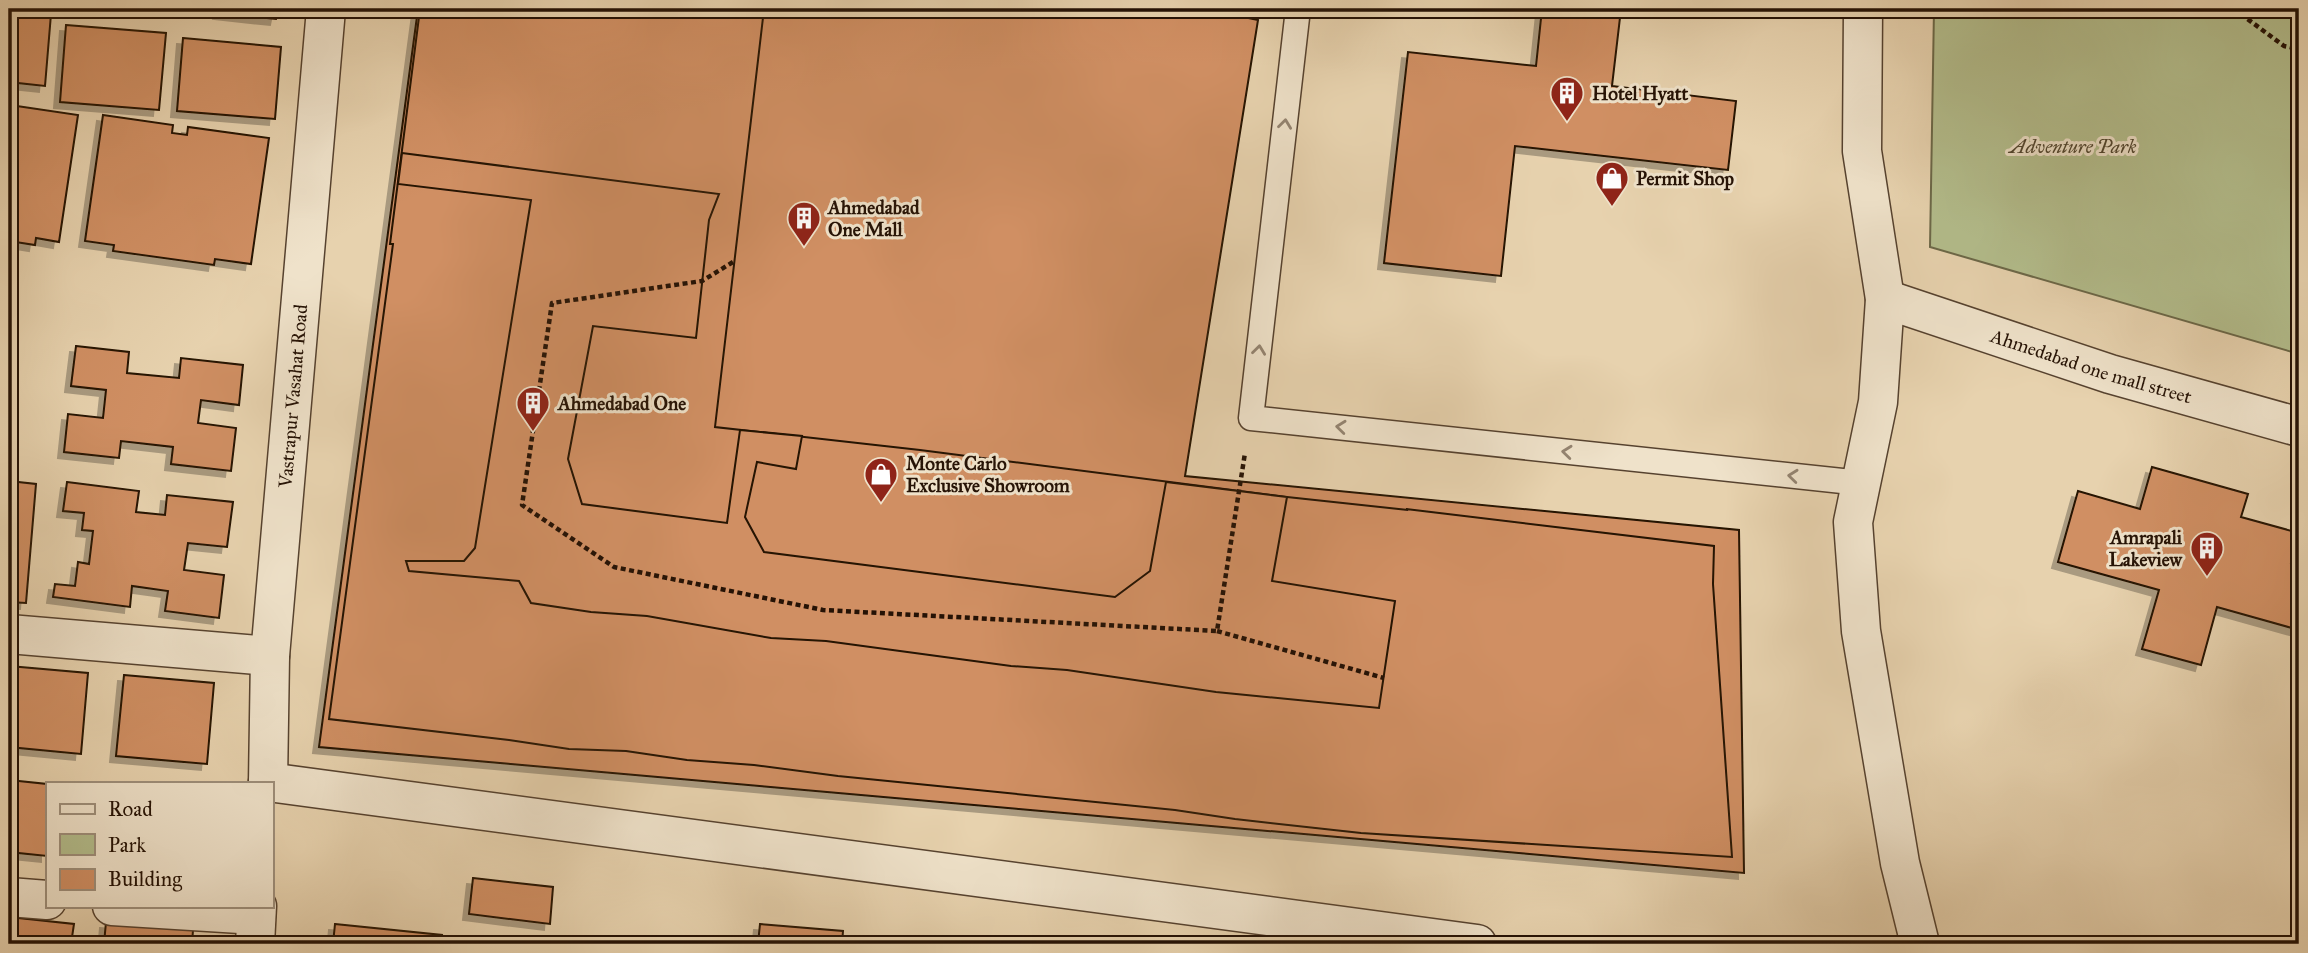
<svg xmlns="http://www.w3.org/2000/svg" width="2308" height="953" viewBox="0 0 2308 953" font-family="'IM FELL Great Primer',serif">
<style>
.green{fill:#b3bd8c;stroke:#6c6848;stroke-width:2}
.building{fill:#d08f64;stroke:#251205;stroke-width:2;filter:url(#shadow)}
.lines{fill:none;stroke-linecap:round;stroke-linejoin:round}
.service-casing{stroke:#56422f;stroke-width:27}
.minor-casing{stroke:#56422f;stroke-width:41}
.tertiary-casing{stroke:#56422f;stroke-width:41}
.path{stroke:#251205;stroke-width:4.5;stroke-dasharray:5 3.5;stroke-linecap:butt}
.service{stroke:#efe2ca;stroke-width:24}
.minor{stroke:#efe2ca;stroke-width:38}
.tertiary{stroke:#efe2ca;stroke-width:38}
.oneway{stroke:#948471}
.labels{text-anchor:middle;stroke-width:6;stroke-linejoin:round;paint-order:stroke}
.poi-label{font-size:19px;font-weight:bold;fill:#251205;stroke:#efe2ca;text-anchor:start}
.park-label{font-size:19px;font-style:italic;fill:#50452e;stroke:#efe2ca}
.street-label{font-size:19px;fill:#251205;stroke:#efe2ca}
</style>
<defs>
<filter id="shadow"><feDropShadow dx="-6" dy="6" stdDeviation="0" flood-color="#0004"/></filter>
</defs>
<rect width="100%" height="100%" fill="#e7d2ae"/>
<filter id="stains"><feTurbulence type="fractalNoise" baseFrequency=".00286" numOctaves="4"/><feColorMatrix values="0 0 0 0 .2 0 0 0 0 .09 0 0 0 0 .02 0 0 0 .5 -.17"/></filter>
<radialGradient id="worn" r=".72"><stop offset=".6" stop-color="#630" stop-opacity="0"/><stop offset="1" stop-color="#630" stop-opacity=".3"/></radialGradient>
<!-- green -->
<path class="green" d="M 1934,9 L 2299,9 L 2299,354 L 1930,247 Z"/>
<!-- building -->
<g class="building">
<path d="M 220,9 L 278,9 L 276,19 L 219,13 Z"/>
<path d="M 418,9 L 1205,9 L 1258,20 L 1185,476 L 1739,530 L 1744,873 L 319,747 Z"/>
<path d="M 420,9 L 764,9 L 715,427 L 920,450 L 1287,497 L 1408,510 L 1406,509 L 1714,546 L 1713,584 L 1732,857 L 1361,833 L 1235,819 L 1175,810 L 838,776 L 754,765 L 687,760 L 626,751 L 569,749 L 509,740 L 329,719 L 393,244 L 390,244 Z"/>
<path d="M 1542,9 L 1621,9 L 1612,86 L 1736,101 L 1728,170 L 1515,146 L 1501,276 L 1384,263 L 1408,52 L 1536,66 Z"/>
<path d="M 9,10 L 51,14 L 45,86 L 9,82 Z"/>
<path d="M 66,25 L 166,33 L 159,110 L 60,102 Z"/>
<path d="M 183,38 L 281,47 L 275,119 L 177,111 Z"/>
<path d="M 10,105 L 78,115 L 59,242 L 36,238 L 35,245 L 9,241 Z"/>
<path d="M 103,115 L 173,125 L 172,133 L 187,135 L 188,127 L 269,138 L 251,264 L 215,259 L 214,265 L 113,251 L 114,245 L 85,241 Z"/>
<path d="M 402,153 L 719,194 L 709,220 L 696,338 L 593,326 L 568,459 L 582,504 L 727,523 L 740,430 L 802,436 L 796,469 L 757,462 L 745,517 L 764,552 L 1115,597 L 1150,571 L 1166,482 L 1287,497 L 1272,581 L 1395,601 L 1379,708 L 1216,692 L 1067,670 L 1011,666 L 826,641 L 771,638 L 647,616 L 591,612 L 531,603 L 519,581 L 409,571 L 406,561 L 464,561 L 475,548 L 531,200 L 398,184 Z"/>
<path d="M 76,346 L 129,352 L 127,373 L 179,378 L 181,358 L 243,365 L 239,405 L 201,400 L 198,423 L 236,428 L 231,471 L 171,464 L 173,447 L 121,441 L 119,458 L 64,452 L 68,414 L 103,418 L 106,390 L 71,386 Z"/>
<path d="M 2152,467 L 2248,494 L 2241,517 L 2299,533 L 2291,563 L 2299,566 L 2299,630 L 2217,607 L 2201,665 L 2142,649 L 2159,590 L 2058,562 L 2078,491 L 2140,509 Z"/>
<path d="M 9,481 L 36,484 L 26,603 L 9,602 Z"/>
<path d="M 67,482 L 139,491 L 136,512 L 165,515 L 167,495 L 233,502 L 227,547 L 188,543 L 184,570 L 224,575 L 219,618 L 165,611 L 168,591 L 132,586 L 130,607 L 53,597 L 55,584 L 75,586 L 78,562 L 89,564 L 93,531 L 82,530 L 84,513 L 63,511 Z"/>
<path d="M 9,666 L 88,673 L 81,754 L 9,747 Z"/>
<path d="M 124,675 L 214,683 L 207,764 L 116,756 Z"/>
<path d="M 9,780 L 47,784 L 47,856 L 9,852 Z"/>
<path d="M 473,878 L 553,887 L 550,924 L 469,914 Z"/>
<path d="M 9,917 L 74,924 L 71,944 L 9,944 Z"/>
<path d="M 106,922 L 193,930 L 192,944 L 104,944 Z"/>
<path d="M 335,924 L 442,935 L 441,944 L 333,944 Z"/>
<path d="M 760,924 L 843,931 L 842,944 L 758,944 Z"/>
</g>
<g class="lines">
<defs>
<path id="service" d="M 1298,9 L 1251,418 L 1861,483"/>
<g id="minor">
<path d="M 9,634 L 270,656"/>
<path d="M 268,782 L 1477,944"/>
<path d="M 9,897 L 47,900"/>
<path d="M 112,906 L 256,915"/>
</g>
<g id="tertiary">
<path d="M 1863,9 L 1862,151 L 1885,299 L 1878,402 L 1853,522 L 1861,631 L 1900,863 L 1920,944"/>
<path id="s1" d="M 1885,299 L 2110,374 L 2299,427"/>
<path id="s2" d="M 268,783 L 270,656 L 326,9"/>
<path d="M 255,944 L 257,906"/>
</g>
</defs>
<!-- service casing -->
<use href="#service" class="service-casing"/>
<!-- minor casing -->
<use href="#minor" class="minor-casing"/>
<!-- tertiary casing -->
<use href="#tertiary" class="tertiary-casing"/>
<!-- path -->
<g class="path">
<path d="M 2234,9 L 2284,46 L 2299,49"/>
<path d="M 733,262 L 702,281 L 552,303 L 522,505 L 614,567 L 823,610 L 1217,631 L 1245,453"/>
<path d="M 1217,631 L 1384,678"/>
</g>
<!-- service -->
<use href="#service" class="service"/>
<!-- minor -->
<use href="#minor" class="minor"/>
<!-- tertiary -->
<use href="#tertiary" class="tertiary"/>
</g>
<!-- one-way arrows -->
<defs><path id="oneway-chevron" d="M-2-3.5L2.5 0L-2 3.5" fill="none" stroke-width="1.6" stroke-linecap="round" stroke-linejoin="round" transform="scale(1.75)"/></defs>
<g class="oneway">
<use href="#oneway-chevron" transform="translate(1285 124) rotate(-83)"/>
<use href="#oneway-chevron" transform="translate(1259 350) rotate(-83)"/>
<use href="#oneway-chevron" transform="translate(1341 427) rotate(-174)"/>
<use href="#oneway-chevron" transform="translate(1567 452) rotate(-174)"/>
<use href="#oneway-chevron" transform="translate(1793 476) rotate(-174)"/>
</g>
<!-- icons -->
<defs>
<symbol id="building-pin" viewBox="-11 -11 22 30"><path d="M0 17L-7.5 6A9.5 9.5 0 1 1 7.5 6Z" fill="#8f2418" stroke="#efe2ca"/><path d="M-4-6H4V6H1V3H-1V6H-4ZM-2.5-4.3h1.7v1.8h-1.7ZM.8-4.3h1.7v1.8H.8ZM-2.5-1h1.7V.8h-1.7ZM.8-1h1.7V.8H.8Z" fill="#fff"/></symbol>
<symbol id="shop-pin" viewBox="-11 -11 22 30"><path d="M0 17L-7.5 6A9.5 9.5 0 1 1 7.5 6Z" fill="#8f2418" stroke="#efe2ca"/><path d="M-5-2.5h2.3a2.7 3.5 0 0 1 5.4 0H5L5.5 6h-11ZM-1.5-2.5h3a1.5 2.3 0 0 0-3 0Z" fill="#fff"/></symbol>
</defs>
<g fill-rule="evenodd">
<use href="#building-pin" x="1548" y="74" width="38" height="52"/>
<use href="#shop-pin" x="1593" y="159" width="38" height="52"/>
<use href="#building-pin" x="785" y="199" width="38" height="52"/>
<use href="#building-pin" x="514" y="384" width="38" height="52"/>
<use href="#shop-pin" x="862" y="455" width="38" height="52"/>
<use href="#building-pin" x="2188" y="529" width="38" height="52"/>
</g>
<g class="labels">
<!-- poi labels -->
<g class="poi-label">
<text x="1592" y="100">Hotel Hyatt</text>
<text x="1636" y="185">Permit Shop</text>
<text x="828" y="214">Ahmedabad<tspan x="828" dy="22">One Mall</tspan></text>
<text x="558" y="410">Ahmedabad One</text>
<text x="906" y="470">Monte Carlo<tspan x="906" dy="22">Exclusive Showroom</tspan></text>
<text x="2182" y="544" text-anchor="end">Amrapali<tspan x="2182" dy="22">Lakeview</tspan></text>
</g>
<!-- park labels -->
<g class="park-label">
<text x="2073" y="153">Adventure Park</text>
</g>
<!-- street labels -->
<g class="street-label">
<text dy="7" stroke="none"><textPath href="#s1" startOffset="217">Ahmedabad one mall street</textPath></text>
<text dy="7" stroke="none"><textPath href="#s2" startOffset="388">Vastrapur Vasahat Road</textPath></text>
</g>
</g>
<!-- margin -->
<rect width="2308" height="953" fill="none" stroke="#e7d2ae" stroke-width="35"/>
<rect x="10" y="10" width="2287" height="932" fill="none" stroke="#251205" stroke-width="3.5"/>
<rect x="18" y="18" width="2273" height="918" fill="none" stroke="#251205" stroke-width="2"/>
<!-- legend -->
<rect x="46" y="782" width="228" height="126" fill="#efe2ca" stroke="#9e8f7b" stroke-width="2"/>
<rect x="60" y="804" width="35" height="10" fill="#efe2ca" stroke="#9e8f7b" stroke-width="2"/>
<text x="108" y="816" font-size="21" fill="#251205">Road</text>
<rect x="60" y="834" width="35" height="21" fill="#b3bd8c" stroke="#9e8f7b" stroke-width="2"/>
<text x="108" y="852" font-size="21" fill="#251205">Park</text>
<rect x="60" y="869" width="35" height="21" fill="#d08f64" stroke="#9e8f7b" stroke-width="2"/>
<text x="108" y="886" font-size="21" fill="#251205">Building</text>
<rect width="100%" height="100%" filter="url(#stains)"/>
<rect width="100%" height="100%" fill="url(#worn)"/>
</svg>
